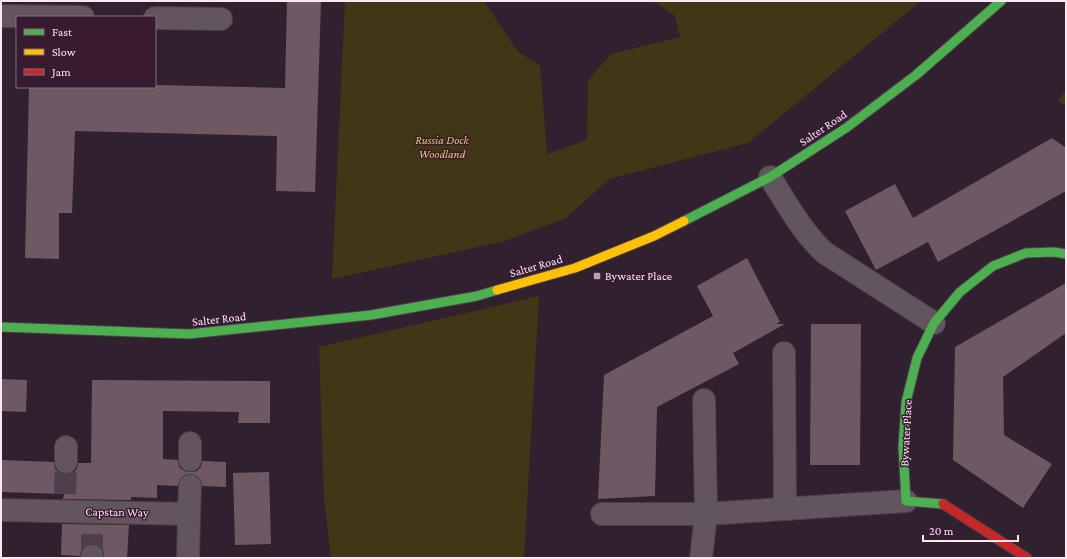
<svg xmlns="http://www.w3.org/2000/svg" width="1067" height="559" viewBox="0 0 1067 559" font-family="'Crimson Pro',serif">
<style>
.green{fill:#413716}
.building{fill:#6e5863}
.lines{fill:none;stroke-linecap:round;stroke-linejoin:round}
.street-tunnel{stroke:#4f3f4c;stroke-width:22;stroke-dasharray:22 11;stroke-linecap:butt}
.street-casing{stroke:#4d3f4a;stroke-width:24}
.fast-casing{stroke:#4d3f4a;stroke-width:11}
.slow-casing{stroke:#4d3f4a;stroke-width:11}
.jam-casing{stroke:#4d3f4a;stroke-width:11}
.street{stroke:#62555f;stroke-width:22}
.fast{stroke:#4caf50;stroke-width:9}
.slow{stroke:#ffc107;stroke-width:9}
.jam{stroke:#c62828;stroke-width:9}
.poi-dot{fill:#b4a1af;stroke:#381a31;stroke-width:1.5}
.labels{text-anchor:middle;stroke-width:3;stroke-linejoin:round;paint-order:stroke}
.street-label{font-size:12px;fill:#fbe6f4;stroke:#381a31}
.park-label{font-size:12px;font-style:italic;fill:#e4cb62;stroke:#381a31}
.poi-label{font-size:12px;fill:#fbe6f4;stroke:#381a31;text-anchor:start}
</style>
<rect width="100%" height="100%" fill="#31212e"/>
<!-- green -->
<g class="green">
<path d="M 345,1 L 484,1 L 518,52 L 540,65 L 547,154 L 587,140 L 588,80 L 611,54 L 680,37 L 675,16 L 653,1 L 921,1 L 748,143 L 609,179 L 566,218 L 505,241 L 332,279 Z"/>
<path d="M 1066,89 L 1066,106 L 1058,101 Z"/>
<path d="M 539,296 L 524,558 L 331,558 L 324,498 L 319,347 Z"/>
</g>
<!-- building -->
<g class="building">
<path d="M 287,1 L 321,1 L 315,192 L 276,191 L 277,136 L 75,131 L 72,213 L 59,213 L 59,259 L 25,258 L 29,87 L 155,87 L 155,85 L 285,88 Z"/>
<path d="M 1052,138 L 1066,148 L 1066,191 L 938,262 L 928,242 L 876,270 L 845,211 L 895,184 L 913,218 Z"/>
<path d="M 747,258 L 780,322 L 776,324 L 785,324 L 733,353 L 739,364 L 657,407 L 655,496 L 598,499 L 604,375 L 713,316 L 697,286 Z"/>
<path d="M 1066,283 L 1066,333 L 1003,377 L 1004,435 L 1052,464 L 1023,508 L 953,460 L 955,347 Z"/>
<path d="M 811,324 L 861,324 L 860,465 L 810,465 Z"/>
<path d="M 1,379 L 27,380 L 26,412 L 1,411 Z"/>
<path d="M 92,380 L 270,381 L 270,423 L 238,423 L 239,412 L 163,411 L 163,459 L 178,460 L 179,467 L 184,471 L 190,472 L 197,471 L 201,467 L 202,461 L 226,462 L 226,487 L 202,486 L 201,481 L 197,476 L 190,474 L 185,475 L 180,479 L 178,486 L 157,485 L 157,498 L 131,497 L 131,500 L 63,499 L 64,494 L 1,492 L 1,460 L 54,462 L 55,469 L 60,473 L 66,474 L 73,473 L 77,469 L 78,463 L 91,463 Z"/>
<path d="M 269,472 L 271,544 L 235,545 L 233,473 Z"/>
<path d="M 62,524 L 129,525 L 127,558 L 104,557 L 103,549 L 98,545 L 92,544 L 85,545 L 81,550 L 80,556 L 61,555 Z"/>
</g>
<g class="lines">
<!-- street-tunnel -->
<g class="street-tunnel">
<path d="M 65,494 L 66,462"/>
<path d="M 92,556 L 92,529"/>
</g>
<defs>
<g id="street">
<path d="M 1,16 L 83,17"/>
<path d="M 155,18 L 221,19"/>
<path d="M 770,177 C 787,204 802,232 825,253 L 934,323"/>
<path d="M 784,353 L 785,509"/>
<path d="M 190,443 L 190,460"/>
<path d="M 66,462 L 66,447"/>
<path d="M 1,510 L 189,514 L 188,558"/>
<path d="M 189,514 L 190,486"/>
<path d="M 602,514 L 706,514 L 906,501"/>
<path d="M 92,556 L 92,558"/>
<path d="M 701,558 L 706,514 L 704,400"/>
</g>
<g id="fast">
<path d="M 684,221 L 770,177 L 846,128 L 916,75 L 1001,1"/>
<path d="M 1,327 L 189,334 L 371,315 L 477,296 L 497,290"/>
<path d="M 943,504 L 906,501 L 903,447 L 906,402 L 917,358 L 934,323 L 960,292 L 993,266 L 1026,253 L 1054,252 L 1066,254"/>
</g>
<path id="slow" d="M 497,290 L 575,268 L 654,236 L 684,221"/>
<path id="jam" d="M 943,504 L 1027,558"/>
</defs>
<!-- street casing -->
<use href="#street" class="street-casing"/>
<!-- fast casing -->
<use href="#fast" class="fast-casing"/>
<!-- slow casing -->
<use href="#slow" class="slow-casing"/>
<!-- jam casing -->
<use href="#jam" class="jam-casing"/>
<!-- street -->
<use href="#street" class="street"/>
<!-- fast -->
<use href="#fast" class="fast"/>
<!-- slow -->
<use href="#slow" class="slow"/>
<!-- jam -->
<use href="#jam" class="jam"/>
</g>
<!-- markers -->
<rect class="poi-dot" x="593" y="272" width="8" height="8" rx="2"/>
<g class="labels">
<!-- street labels -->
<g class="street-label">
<text transform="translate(823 128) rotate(-34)" y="4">Salter Road</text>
<text transform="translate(536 266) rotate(-16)" y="4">Salter Road</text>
<text transform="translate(219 319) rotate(-6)" y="4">Salter Road</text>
<text transform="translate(906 433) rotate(-87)" y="4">Bywater Place</text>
<text transform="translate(117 512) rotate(1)" y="4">Capstan Way</text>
</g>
<!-- park labels -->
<g class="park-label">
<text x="442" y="144">Russia Dock<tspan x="442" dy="14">Woodland</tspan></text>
</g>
<!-- poi labels -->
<g class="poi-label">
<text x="605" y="280">Bywater Place</text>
</g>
</g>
<!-- border -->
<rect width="1067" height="559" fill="none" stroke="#fbe6f4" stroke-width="4"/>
<!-- legend -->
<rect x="16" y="16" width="140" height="72" fill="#381a31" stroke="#866c7f"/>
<rect x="24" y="29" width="20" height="6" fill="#4caf50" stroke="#866c7f"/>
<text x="52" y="36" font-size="12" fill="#fbe6f4">Fast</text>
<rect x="24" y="49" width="20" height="6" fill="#ffc107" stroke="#866c7f"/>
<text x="52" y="56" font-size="12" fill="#fbe6f4">Slow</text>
<rect x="24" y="69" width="20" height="6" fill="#c62828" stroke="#866c7f"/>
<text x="52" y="76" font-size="12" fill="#fbe6f4">Jam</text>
<!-- scale -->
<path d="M923 535v6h95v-6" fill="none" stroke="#fbe6f4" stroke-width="2"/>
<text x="929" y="535" font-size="12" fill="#fbe6f4" stroke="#381a31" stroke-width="3" paint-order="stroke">20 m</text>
</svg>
